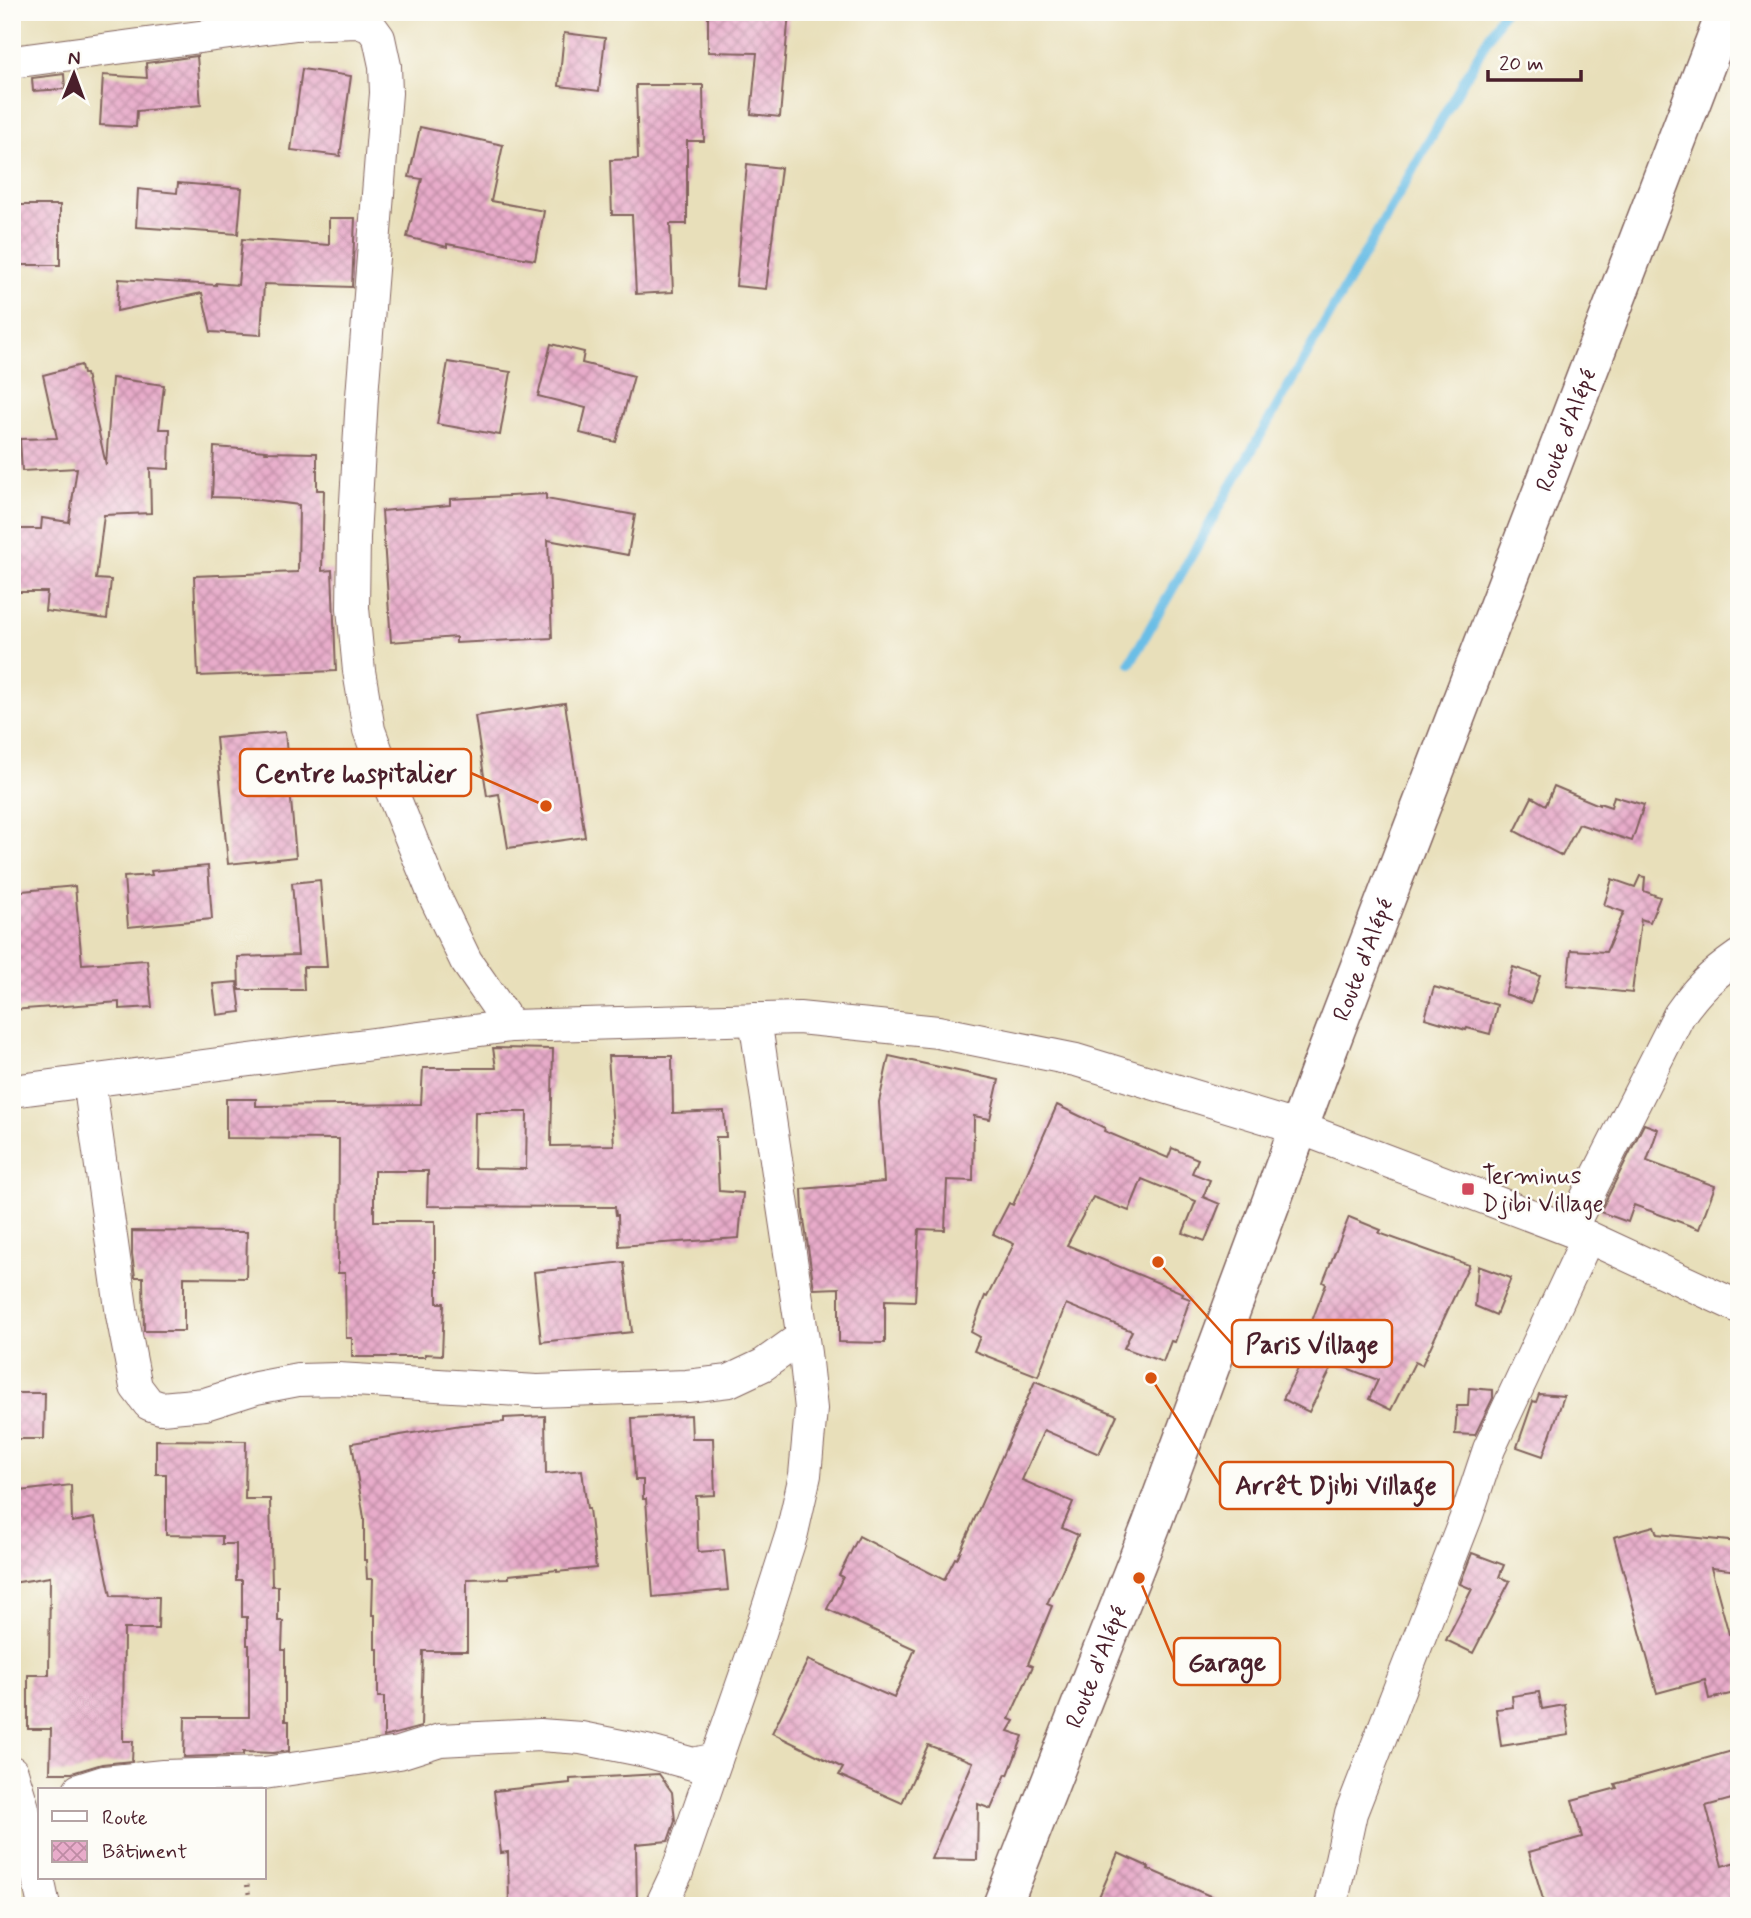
<svg xmlns="http://www.w3.org/2000/svg" width="1751" height="1918" viewBox="0 0 1751 1918" font-family="Mynerve,sans-serif">
<style>
.lines{fill:none;stroke-linecap:round;stroke-linejoin:round}
.stream{stroke:#6abee6;stroke-width:10}
.building{fill:url(#building-cross-hatch);fill-rule:evenodd}
.street-casing{stroke:#81625d;stroke-width:34}
.secondary-casing{stroke:#81625d;stroke-width:41}
.path{stroke:#81625d;stroke-width:4.5;stroke-dasharray:2 5;stroke-linecap:butt}
.street{stroke:#fff;stroke-width:32}
.secondary{stroke:#fff;stroke-width:38}
.poi-dot{fill:#d1495b;stroke:#fdfcf7;stroke-width:2.5}
.labels{text-anchor:middle;stroke-width:5;stroke-linejoin:round;paint-order:stroke}
.street-label{font-size:24px;fill:#4a1f2b;stroke:#fdfcf7}
.poi-label{font-size:24px;fill:#4a1f2b;stroke:#fdfcf7;text-anchor:start}
.leader{fill:none;stroke:#d8530f;stroke-width:2.5}
.callout-dot{fill:#d8530f;stroke:#fdfcf7;stroke-width:2.5}
.callout{fill:#fdfcf7;stroke:#d8530f;stroke-width:2.5}
.callout-label{font-size:26px;text-anchor:middle;font-weight:bold;fill:#4a1f2b}
</style>
<defs>
<pattern id="building-cross-hatch" width="8" height="8" patternUnits="userSpaceOnUse" patternTransform="scale(1.75)"><rect width="8" height="8" fill="#e8acca"/><path d="M0 0l8 8M0 8l8-8" fill="none" stroke="#be8ba4"/></pattern>
</defs>
<rect width="100%" height="100%" fill="#fdfcf7"/>
<filter id="ink" filterUnits="userSpaceOnUse"><feTurbulence type="fractalNoise" baseFrequency=".0143" numOctaves="2"/><feDisplacementMap in="SourceGraphic" scale="14" xChannelSelector="R" yChannelSelector="G"/><feConvolveMatrix kernelMatrix="1 2 1 2 8 2 1 2 1" color-interpolation-filters="sRGB"/></filter>
<filter id="wash" filterUnits="userSpaceOnUse"><feTurbulence type="fractalNoise" baseFrequency=".00686" numOctaves="4" result="noise"/><feDisplacementMap in="SourceGraphic" scale="28" xChannelSelector="R" yChannelSelector="G"/><feGaussianBlur stdDeviation="1.57" result="paint"/><feColorMatrix in="noise" values="0 0 0 0 0 0 0 0 0 0 0 0 0 0 0 0 0 1.4 0 .05"/><feComposite in="paint" operator="in"/></filter>
<g filter="url(#wash)">
<rect width="100%" height="100%" fill="#e8dfba"/>
<g class="lines">
<!-- stream -->
<path class="stream" d="M 1130,663 L 1503,12"/>
</g>
<g id="blocks">
<!-- building -->
<g class="building">
<path d="M 789,12 L 780,117 L 751,114 L 757,53 L 708,52 L 708,13 Z"/>
<path d="M 564,33 L 605,38 L 599,91 L 559,86 Z"/>
<path d="M 197,56 L 201,105 L 137,111 L 136,127 L 100,125 L 103,75 L 147,78 L 146,63 Z"/>
<path d="M 302,69 L 351,76 L 340,156 L 291,150 Z"/>
<path d="M 64,74 L 65,89 L 33,91 L 32,78 Z"/>
<path d="M 636,85 L 703,85 L 704,141 L 687,141 L 687,224 L 670,224 L 673,292 L 636,294 L 632,215 L 612,215 L 610,160 L 638,159 Z"/>
<path d="M 420,127 L 503,145 L 491,201 L 544,211 L 535,260 L 447,244 L 447,247 L 407,237 L 422,179 L 409,177 Z"/>
<path d="M 747,164 L 781,168 L 766,289 L 736,286 Z"/>
<path d="M 178,183 L 242,188 L 238,234 L 136,227 L 138,189 L 177,193 Z"/>
<rect x="18" y="205" width="42" height="60"/>
<path d="M 329,218 L 355,218 L 352,287 L 264,284 L 261,335 L 211,332 L 202,293 L 117,311 L 119,279 L 216,285 L 216,283 L 238,285 L 242,239 L 329,245 Z"/>
<path d="M 551,344 L 584,352 L 582,363 L 634,376 L 616,442 L 580,433 L 586,408 L 538,396 Z"/>
<path d="M 448,362 L 511,372 L 500,435 L 437,424 Z"/>
<path d="M 81,365 L 83,374 L 86,374 L 106,465 L 112,378 L 164,385 L 159,429 L 170,429 L 169,469 L 150,468 L 151,513 L 104,515 L 96,579 L 111,580 L 107,619 L 45,611 L 47,592 L 12,592 L 12,529 L 41,529 L 42,518 L 69,522 L 77,468 L 22,471 L 20,439 L 57,438 L 43,375 Z"/>
<path d="M 214,447 L 267,451 L 266,452 L 317,453 L 317,490 L 324,490 L 322,571 L 332,570 L 336,671 L 198,676 L 194,576 L 298,572 L 299,505 L 243,498 L 212,497 Z"/>
<path d="M 546,494 L 546,499 L 635,515 L 628,555 L 548,540 L 552,638 L 456,643 L 456,637 L 391,642 L 382,511 L 450,505 L 450,499 Z"/>
<path d="M 565,703 L 585,837 L 508,848 L 499,794 L 487,796 L 475,716 Z"/>
<path d="M 285,732 L 296,857 L 228,864 L 216,738 Z"/>
<path d="M 1554,786 L 1599,805 L 1599,803 L 1611,807 L 1614,796 L 1644,805 L 1632,841 L 1579,824 L 1562,856 L 1515,831 L 1532,797 L 1546,805 Z"/>
<path d="M 208,866 L 212,919 L 128,927 L 124,877 L 152,875 L 151,871 Z"/>
<path d="M 1640,876 L 1645,877 L 1644,891 L 1660,897 L 1650,922 L 1641,919 L 1632,993 L 1567,986 L 1571,950 L 1606,952 L 1624,912 L 1604,905 L 1612,879 L 1635,887 Z"/>
<path d="M 320,880 L 327,967 L 303,967 L 304,990 L 239,990 L 238,957 L 298,955 L 292,883 Z"/>
<path d="M 75,886 L 82,964 L 147,960 L 152,1007 L 119,1009 L 119,1002 L 12,1010 L 12,892 Z"/>
<path d="M 1513,967 L 1540,976 L 1531,1003 L 1505,994 Z"/>
<path d="M 237,982 L 241,1012 L 217,1015 L 213,984 Z"/>
<path d="M 1434,987 L 1497,1005 L 1490,1034 L 1467,1028 L 1466,1030 L 1425,1018 Z"/>
<path d="M 493,1048 L 553,1049 L 551,1146 L 614,1145 L 608,1056 L 672,1056 L 673,1113 L 724,1111 L 726,1137 L 716,1137 L 719,1191 L 743,1193 L 739,1238 L 619,1246 L 618,1215 L 616,1215 L 615,1207 L 427,1206 L 428,1171 L 374,1171 L 374,1221 L 435,1221 L 435,1272 L 437,1272 L 437,1303 L 444,1303 L 442,1355 L 425,1354 L 425,1357 L 352,1357 L 352,1338 L 346,1338 L 345,1273 L 338,1273 L 339,1139 L 226,1138 L 226,1099 L 256,1099 L 256,1106 L 421,1104 L 423,1068 L 496,1068 ZM 475,1112 L 527,1112 L 526,1169 L 474,1168 Z"/>
<path d="M 889,1056 L 999,1080 L 990,1119 L 974,1116 L 973,1181 L 947,1180 L 945,1230 L 919,1229 L 915,1301 L 885,1300 L 885,1343 L 839,1342 L 839,1288 L 814,1289 L 803,1213 L 802,1189 L 884,1182 L 879,1102 Z"/>
<path d="M 1057,1105 L 1105,1128 L 1104,1131 L 1168,1158 L 1172,1148 L 1198,1159 L 1192,1173 L 1210,1180 L 1203,1197 L 1220,1204 L 1205,1241 L 1183,1233 L 1196,1201 L 1142,1179 L 1129,1211 L 1093,1197 L 1067,1245 L 1183,1293 L 1182,1296 L 1190,1299 L 1175,1342 L 1171,1341 L 1163,1362 L 1124,1348 L 1132,1331 L 1066,1304 L 1038,1376 L 974,1351 L 980,1337 L 971,1332 L 985,1296 L 987,1297 L 1014,1244 L 993,1234 L 1009,1203 L 1013,1205 Z"/>
<path d="M 1644,1124 L 1658,1129 L 1647,1161 L 1715,1186 L 1699,1229 L 1634,1205 L 1628,1222 L 1600,1212 Z"/>
<path d="M 1349,1217 L 1381,1230 L 1379,1233 L 1469,1265 L 1422,1365 L 1415,1362 L 1391,1410 L 1369,1399 L 1378,1380 L 1334,1363 L 1309,1412 L 1283,1399 L 1306,1352 L 1301,1350 L 1326,1284 L 1323,1282 Z"/>
<path d="M 132,1231 L 247,1232 L 246,1278 L 184,1277 L 184,1331 L 144,1331 L 143,1277 L 135,1277 L 132,1254 Z"/>
<path d="M 624,1262 L 632,1332 L 541,1342 L 534,1272 Z"/>
<path d="M 1478,1266 L 1511,1278 L 1496,1315 L 1475,1306 Z"/>
<path d="M 1035,1381 L 1117,1415 L 1099,1454 L 1044,1430 L 1022,1480 L 1073,1502 L 1062,1528 L 1078,1535 L 1047,1604 L 1052,1606 L 1028,1664 L 1033,1666 L 1009,1719 L 1014,1721 L 1008,1731 L 1023,1736 L 1008,1775 L 1006,1774 L 991,1809 L 978,1804 L 977,1860 L 931,1859 L 973,1762 L 928,1745 L 902,1803 L 839,1775 L 843,1768 L 772,1733 L 808,1660 L 894,1698 L 915,1649 L 827,1609 L 843,1577 L 839,1575 L 859,1536 L 944,1580 L 955,1558 L 957,1559 Z"/>
<path d="M 1469,1388 L 1493,1390 L 1493,1398 L 1475,1435 L 1455,1434 L 1457,1406 L 1468,1406 Z"/>
<path d="M 12,1393 L 45,1393 L 44,1439 L 12,1439 Z"/>
<path d="M 1539,1394 L 1564,1396 L 1543,1456 L 1517,1447 L 1533,1401 L 1536,1402 Z"/>
<path d="M 691,1415 L 692,1438 L 713,1438 L 715,1495 L 696,1496 L 698,1552 L 724,1550 L 728,1590 L 653,1597 L 646,1499 L 643,1499 L 643,1480 L 635,1480 L 632,1418 Z"/>
<path d="M 545,1416 L 546,1474 L 582,1470 L 587,1509 L 589,1509 L 596,1568 L 557,1572 L 557,1570 L 509,1575 L 509,1578 L 467,1579 L 467,1651 L 423,1651 L 421,1727 L 384,1737 L 384,1697 L 378,1697 L 378,1649 L 375,1649 L 375,1615 L 372,1615 L 373,1579 L 367,1579 L 366,1560 L 364,1560 L 364,1518 L 352,1443 L 461,1425 L 504,1422 L 504,1418 Z"/>
<path d="M 156,1440 L 246,1441 L 245,1499 L 270,1499 L 272,1586 L 278,1586 L 278,1621 L 283,1621 L 282,1650 L 285,1650 L 285,1721 L 289,1721 L 289,1751 L 273,1753 L 243,1752 L 243,1755 L 184,1757 L 185,1717 L 249,1717 L 249,1645 L 247,1645 L 247,1617 L 242,1617 L 242,1580 L 236,1580 L 236,1544 L 222,1544 L 222,1536 L 166,1535 L 166,1474 L 156,1474 Z"/>
<path d="M 71,1485 L 72,1522 L 95,1518 L 111,1596 L 159,1597 L 158,1629 L 124,1629 L 123,1741 L 133,1741 L 132,1761 L 102,1764 L 72,1773 L 50,1773 L 51,1729 L 28,1729 L 28,1675 L 49,1675 L 50,1577 L 12,1583 L 12,1492 Z"/>
<path d="M 1654,1526 L 1657,1534 L 1739,1542 L 1739,1571 L 1711,1568 L 1729,1634 L 1739,1631 L 1739,1692 L 1709,1699 L 1705,1680 L 1657,1693 L 1614,1537 Z"/>
<path d="M 1472,1553 L 1504,1565 L 1499,1577 L 1510,1581 L 1473,1653 L 1446,1640 L 1472,1589 L 1460,1584 Z"/>
<path d="M 1539,1692 L 1542,1709 L 1565,1705 L 1569,1735 L 1501,1746 L 1496,1709 L 1513,1707 L 1512,1696 Z"/>
<path d="M 1739,1749 L 1739,1797 L 1706,1806 L 1722,1866 L 1739,1861 L 1739,1898 L 1711,1906 L 1545,1906 L 1529,1852 L 1582,1837 L 1572,1800 L 1617,1788 L 1615,1784 Z"/>
<path d="M 659,1774 L 672,1792 L 675,1821 L 668,1841 L 636,1844 L 637,1906 L 509,1906 L 508,1852 L 501,1853 L 494,1791 L 570,1783 L 570,1779 Z"/>
<path d="M 1118,1853 L 1149,1867 L 1148,1869 L 1233,1906 L 1095,1906 Z"/>
</g>
</g>
</g>
<g filter="url(#ink)">
<use href="#blocks" fill-opacity="0" stroke="#81625d" stroke-width="2"/>
<g class="lines">
<defs>
<g id="street">
<path d="M 12,62 L 296,24 L 358,22 L 371,27 L 379,38 L 385,66 L 386,93 L 362,396 L 354,537 L 353,608 L 359,671 L 369,730 L 388,782 L 434,895 L 466,961 L 511,1026"/>
<path d="M 89,1081 L 122,1315 L 136,1387 L 149,1404 L 161,1408 L 205,1404 L 256,1388 L 298,1380 L 338,1379 L 537,1391 L 687,1386 L 729,1381 L 763,1365 L 802,1337"/>
<path d="M 12,1091 L 511,1026 L 799,1018 L 938,1032 L 1076,1060 L 1300,1128 L 1588,1237 L 1739,1307"/>
<path d="M 1570,1230 L 1679,1015 C 1698,988 1712,975 1739,956"/>
<path d="M 12,1772 L 23,1808 L 44,1906"/>
<path d="M 79,1790 L 104,1782 L 163,1776 L 264,1773 L 399,1753 L 440,1740 L 540,1735 L 581,1738 L 646,1751 L 693,1764 L 716,1759"/>
<path d="M 661,1906 L 677,1872 L 759,1636 L 792,1533 L 805,1475 L 811,1409 L 805,1353 L 755,1019"/>
<path d="M 1331,1906 L 1351,1813 L 1467,1515 L 1489,1449 L 1588,1237"/>
</g>
<g id="secondary">
<path id="s1" d="M 1002,1906 L 1151,1526 L 1319,1073 L 1726,12"/>
</g>
</defs>
<!-- street casing -->
<use href="#street" class="street-casing"/>
<!-- secondary casing -->
<use href="#secondary" class="secondary-casing"/>
<!-- path -->
<path class="path" d="M 248,1878 L 247,1884 L 251,1906"/>
<!-- street -->
<use href="#street" class="street"/>
<!-- secondary -->
<use href="#secondary" class="secondary"/>
</g>
</g>
<!-- markers -->
<rect class="poi-dot" x="1461" y="1182" width="14" height="14" rx="3.5"/>
<g class="labels">
<!-- street labels -->
<g class="street-label">
<text dy="8" stroke="none"><textPath href="#s1" startOffset="1580">Route d'Alépé</textPath></text>
<text dy="8" stroke="none"><textPath href="#s1" startOffset="1013">Route d'Alépé</textPath></text>
<text dy="8" stroke="none"><textPath href="#s1" startOffset="257">Route d'Alépé</textPath></text>
</g>
<!-- poi labels -->
<g class="poi-label">
<text x="1482" y="1183">Terminus<tspan x="1482" dy="28">Djibi Village</tspan></text>
</g>
</g>
<!-- callouts -->
<path class="leader" d="M546 806L471 773M1158 1262L1232 1344M1151 1378L1220 1485M1139 1578L1174 1662"/>
<g class="callout-dot">
<circle cx="546" cy="806" r="7"/>
<circle cx="1158" cy="1262" r="7"/>
<circle cx="1151" cy="1378" r="7"/>
<circle cx="1139" cy="1578" r="7"/>
</g>
<g class="callout">
<rect x="240" y="749" width="231" height="47" rx="7"/>
<rect x="1232" y="1320" width="160" height="47" rx="7"/>
<rect x="1220" y="1462" width="233" height="47" rx="7"/>
<rect x="1174" y="1638" width="106" height="47" rx="7"/>
</g>
<g class="callout-label">
<text x="356" y="782">Centre hospitalier</text>
<text x="1312" y="1353">Paris Village</text>
<text x="1336" y="1494">Arrêt Djibi Village</text>
<text x="1227" y="1671">Garage</text>
</g>
<!-- margin -->
<rect width="1751" height="1918" fill="none" stroke="#fdfcf7" stroke-width="42"/>
<!-- legend -->
<rect x="38" y="1788" width="228" height="91" fill="#fdfcf7" stroke="#b5a4a5" stroke-width="2"/>
<rect x="52" y="1811" width="35" height="10" fill="#ffffff" stroke="#b5a4a5" stroke-width="2"/>
<text x="102" y="1824" font-size="21" fill="#4a1f2b">Route</text>
<rect x="52" y="1841" width="35" height="21" fill="url(#building-cross-hatch)" stroke="#b5a4a5" stroke-width="2"/>
<text x="102" y="1858" font-size="21" fill="#4a1f2b">Bâtiment</text>
<!-- north arrow -->
<g transform="translate(74 74) rotate(1)" stroke="#fdfcf7" stroke-width="5" paint-order="stroke">
<path d="M0-5L12 26L0 18L-12 26Z" fill="#4a1f2b"/>
<text y="-10" font-size="19" font-weight="bold" text-anchor="middle" fill="#4a1f2b">N</text>
</g>
<!-- scale -->
<path d="M1488 70v10h93v-10" fill="none" stroke="#4a1f2b" stroke-width="3.5"/>
<text x="1499" y="70" font-size="21" fill="#4a1f2b" stroke="#fdfcf7" stroke-width="5" paint-order="stroke">20 m</text>
</svg>
